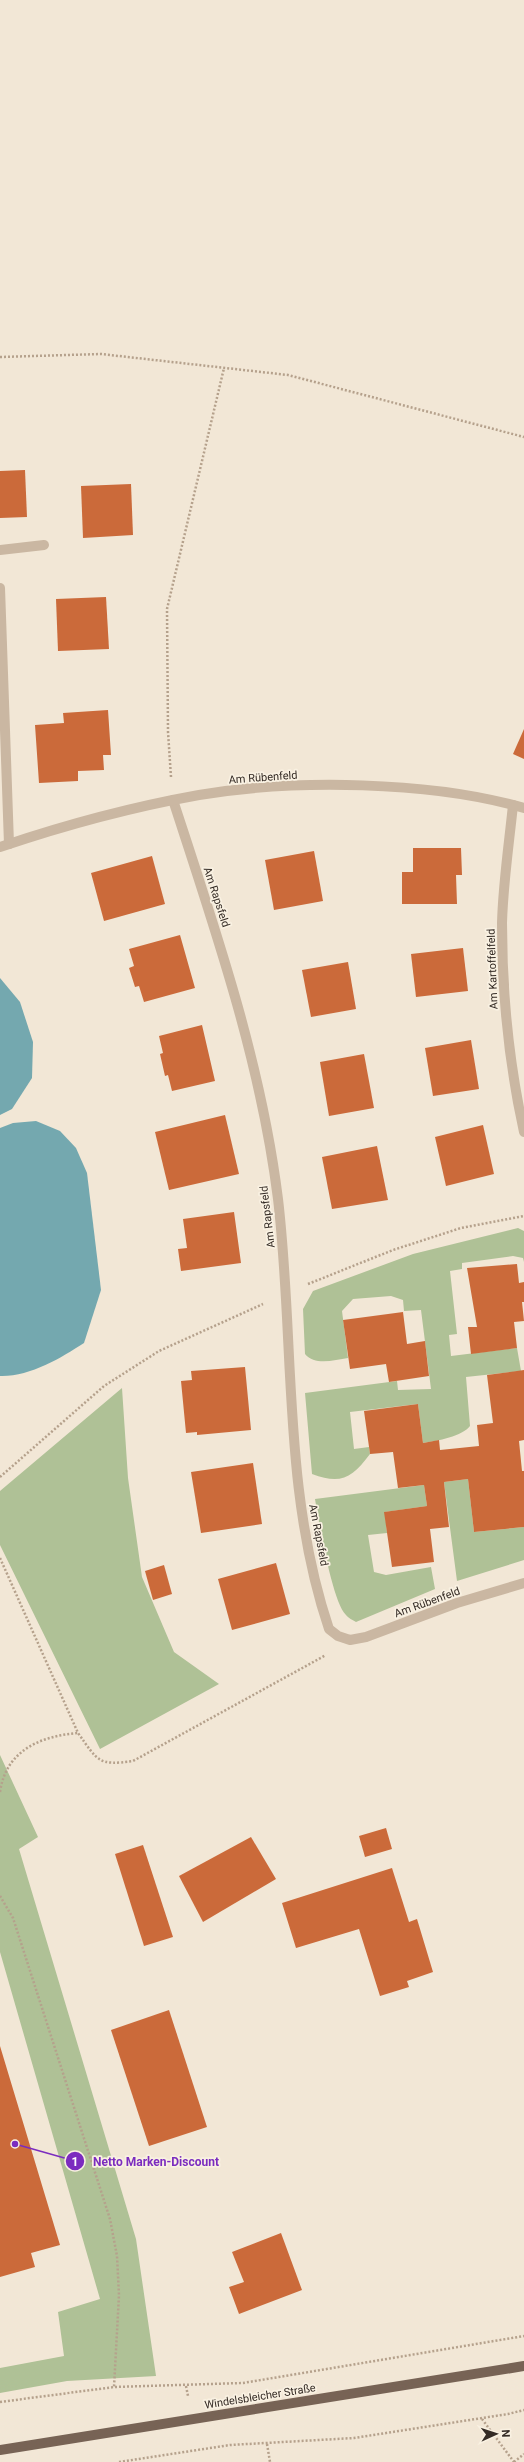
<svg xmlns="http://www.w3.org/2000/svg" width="524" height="2462" viewBox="0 0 524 2462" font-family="Roboto,sans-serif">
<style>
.green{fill:#afc196}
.water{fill:#74a8af}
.building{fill:#cb6a3a}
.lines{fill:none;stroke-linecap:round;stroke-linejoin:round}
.path{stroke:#b5a18c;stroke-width:2.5;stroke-dasharray:2 2;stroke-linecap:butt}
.minor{stroke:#cab7a2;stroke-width:10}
.major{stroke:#776355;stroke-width:10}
.labels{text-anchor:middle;stroke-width:3.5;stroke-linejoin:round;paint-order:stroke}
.street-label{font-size:11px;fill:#342b25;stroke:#f9f1e2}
.leader{fill:none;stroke:#7b2cbf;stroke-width:1.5}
.callout-dot{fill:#7b2cbf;stroke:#f9f1e2;stroke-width:1.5}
.mark-label{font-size:12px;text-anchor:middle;font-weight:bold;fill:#fff}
.callout-label{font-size:12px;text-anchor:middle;font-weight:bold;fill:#7b2cbf;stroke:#f9f1e2;stroke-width:3.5;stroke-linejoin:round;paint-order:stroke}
</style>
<rect width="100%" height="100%" fill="#f2e7d6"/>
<!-- green -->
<g class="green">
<path d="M 518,1228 L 524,1231 L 524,1262 L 523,1258 L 513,1256 L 462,1263 L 462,1269 L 450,1271 L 457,1334 L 449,1335 L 451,1356 L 517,1348 L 521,1371 L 466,1377 L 470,1426 C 463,1436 437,1441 423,1443 L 418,1404 L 350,1412 L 354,1449 L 369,1447 L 370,1454 C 352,1478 341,1485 312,1474 L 305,1393 L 397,1381 L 398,1390 L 431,1389 L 421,1310 L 404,1311 L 403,1300 L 391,1296 L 353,1299 L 342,1311 L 348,1358 C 334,1360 315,1366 305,1354 L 303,1309 L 313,1291 L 413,1254 Z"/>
<path d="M 122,1388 L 128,1478 L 142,1577 L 174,1652 L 219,1684 L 100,1749 L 0,1545 L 0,1491 Z"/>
<path d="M 468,1479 L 474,1532 L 524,1527 L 524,1560 L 457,1581 L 444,1482 Z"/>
<path d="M 424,1485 L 427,1506 L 385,1512 L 387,1533 L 368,1535 L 374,1572 L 386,1575 L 431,1567 L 435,1589 L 356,1622 C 353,1620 348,1618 346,1615 C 332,1601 319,1522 315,1499 Z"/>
<path d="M 0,1755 L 38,1837 L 19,1849 L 136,2239 L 156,2376 L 67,2381 L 0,2393 L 0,2368 L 64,2356 L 58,2312 L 100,2299 L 0,1952 Z"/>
</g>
<!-- water -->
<g class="water">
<path d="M 0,978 L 20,1002 L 33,1042 L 32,1078 L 12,1109 L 0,1115 Z"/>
<path d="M 36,1121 L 60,1131 L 76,1148 L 87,1173 L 101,1290 L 84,1343 C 61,1358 29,1377 0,1376 L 0,1128 L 13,1123 Z"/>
</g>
<!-- building -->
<g class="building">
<path d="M 25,470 L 27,517 L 0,518 L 0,471 Z"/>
<path d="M 131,484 L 133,535 L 83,538 L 81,486 Z"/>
<path d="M 106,597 L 109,649 L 58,651 L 56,599 Z"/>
<path d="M 108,710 L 111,755 L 103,755 L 104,770 L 78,771 L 78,781 L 39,783 L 35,725 L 64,723 L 63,713 Z"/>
<path d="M 524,729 L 524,759 L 513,754 Z"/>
<path d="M 413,848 L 461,848 L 462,875 L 456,875 L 457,904 L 402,904 L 402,872 L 413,872 Z"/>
<path d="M 314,851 L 323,901 L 274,910 L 265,860 Z"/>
<path d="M 152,856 L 165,904 L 104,921 L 91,873 Z"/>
<path d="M 180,935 L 195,988 L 144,1002 L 139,986 L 135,987 L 129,968 L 134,966 L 129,949 Z"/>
<path d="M 463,948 L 468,991 L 416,997 L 411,954 Z"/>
<path d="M 348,962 L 356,1009 L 311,1017 L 302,970 Z"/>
<path d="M 202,1025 L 215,1081 L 172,1091 L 168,1075 L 165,1076 L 160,1054 L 163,1053 L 159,1036 Z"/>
<path d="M 471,1040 L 479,1089 L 433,1096 L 425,1048 Z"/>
<path d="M 364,1054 L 374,1108 L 329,1116 L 320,1062 Z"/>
<path d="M 225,1115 L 239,1174 L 169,1190 L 155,1132 Z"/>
<path d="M 483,1125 L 494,1174 L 446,1186 L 435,1137 Z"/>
<path d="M 377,1146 L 388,1200 L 332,1209 L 322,1157 Z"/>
<path d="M 234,1212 L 241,1263 L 181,1271 L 178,1249 L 187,1248 L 183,1219 Z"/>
<path d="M 517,1264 L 519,1283 L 524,1282 L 524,1302 L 522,1302 L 524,1321 L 514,1322 L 517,1348 L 471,1354 L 468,1327 L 477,1327 L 467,1268 Z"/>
<path d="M 403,1312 L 407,1344 L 425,1341 L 429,1376 L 389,1382 L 386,1364 L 350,1369 L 343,1320 Z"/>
<path d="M 245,1367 L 251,1430 L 197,1435 L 197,1432 L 186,1433 L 181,1381 L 192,1380 L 191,1371 Z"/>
<path d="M 524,1370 L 524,1440 L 519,1441 L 522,1471 L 524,1471 L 524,1527 L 474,1532 L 468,1479 L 444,1482 L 449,1527 L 430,1529 L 434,1562 L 392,1567 L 384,1512 L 427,1506 L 424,1485 L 398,1488 L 393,1452 L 370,1454 L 364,1411 L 418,1404 L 423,1443 L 439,1440 L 440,1450 L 479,1446 L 477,1425 L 493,1423 L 487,1375 Z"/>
<path d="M 253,1463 L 262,1524 L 201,1533 L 191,1472 Z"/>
<path d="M 276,1563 L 290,1614 L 232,1630 L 218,1579 Z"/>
<path d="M 164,1565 L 172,1594 L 153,1600 L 145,1571 Z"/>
<path d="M 386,1828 L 392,1849 L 365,1857 L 359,1836 Z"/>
<path d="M 251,1837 L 276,1879 L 203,1922 L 179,1876 Z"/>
<path d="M 143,1845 L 173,1937 L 144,1946 L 115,1854 Z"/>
<path d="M 392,1868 L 409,1922 L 417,1919 L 433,1972 L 407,1981 L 409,1987 L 380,1996 L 359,1929 L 296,1948 L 282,1903 Z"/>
<path d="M 169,2010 L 207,2127 L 149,2146 L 111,2030 Z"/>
<path d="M 0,2046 L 60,2245 L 31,2253 L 35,2267 L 0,2277 Z"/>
<path d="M 281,2233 L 302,2290 L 239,2314 L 229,2287 L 244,2282 L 232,2252 Z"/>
</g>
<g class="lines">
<!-- path -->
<g class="path">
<path d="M 0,357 L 101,354 L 288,375 L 524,437"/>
<path d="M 171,777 L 168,732 L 167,609 L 224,368"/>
<path d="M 308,1284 L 393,1250 L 461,1228 L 524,1216"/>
<path d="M 0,1477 L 104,1386 L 159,1351 L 263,1304"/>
<path d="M 0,1558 L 78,1733 C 98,1761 98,1766 133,1761 L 326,1655"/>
<path d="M 0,1792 C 6,1750 41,1736 78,1733"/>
<path d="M 0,1896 L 13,1918 L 110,2219 L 117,2256 L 119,2295 L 114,2387"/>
<path d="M 186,2386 L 188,2396"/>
<path d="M 0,2402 L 114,2387 L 243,2383 L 524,2336"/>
<path d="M 482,2419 L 514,2462"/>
<path d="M 267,2444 L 270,2462"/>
<path d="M 119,2462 L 230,2445 L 354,2438 L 508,2414 L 524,2410"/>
<path d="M 514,2462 L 524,2454"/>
</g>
<!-- minor -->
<g class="minor">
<path d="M 0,550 L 44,545"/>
<path d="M 0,588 L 9,844"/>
<path d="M 173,800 C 216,932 261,1062 278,1199 C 295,1343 282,1490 329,1629 L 338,1636 L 350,1640 L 366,1637 L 457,1603 L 524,1583"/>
<path d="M 513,805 C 509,844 503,884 502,923 C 502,993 509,1064 524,1132"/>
<path d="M 0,847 C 65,825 132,807 199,795 C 295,779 431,781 524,808"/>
</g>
<!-- major -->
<path class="major" d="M 0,2450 L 524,2366"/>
</g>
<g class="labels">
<!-- street labels -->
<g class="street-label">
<text transform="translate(263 777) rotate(-4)" y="4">Am Rübenfeld</text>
<text transform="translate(217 897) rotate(72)" y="4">Am Rapsfeld</text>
<text transform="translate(492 969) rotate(-92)" y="4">Am Kartoffelfeld</text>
<text transform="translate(267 1217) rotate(-97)" y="4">Am Rapsfeld</text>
<text transform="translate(319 1535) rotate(79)" y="4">Am Rapsfeld</text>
<text transform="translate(427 1602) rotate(-20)" y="4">Am Rübenfeld</text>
<text transform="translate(260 2396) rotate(-9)" y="4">Windelsbleicher Straße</text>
</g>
</g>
<!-- callouts -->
<path class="leader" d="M15 2144L75 2161"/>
<g class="callout-dot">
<circle cx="15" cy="2144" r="4"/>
<circle cx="75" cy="2161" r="10"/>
</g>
<g class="mark-label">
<text x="75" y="2166">1</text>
</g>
<g class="callout-label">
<text x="156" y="2166">Netto Marken-Discount</text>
</g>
<!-- north arrow -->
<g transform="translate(496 2434) rotate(87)" stroke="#f9f1e2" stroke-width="3" paint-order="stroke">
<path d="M0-3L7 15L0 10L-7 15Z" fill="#342b25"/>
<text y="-6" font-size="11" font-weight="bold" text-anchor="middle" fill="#342b25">N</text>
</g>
</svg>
